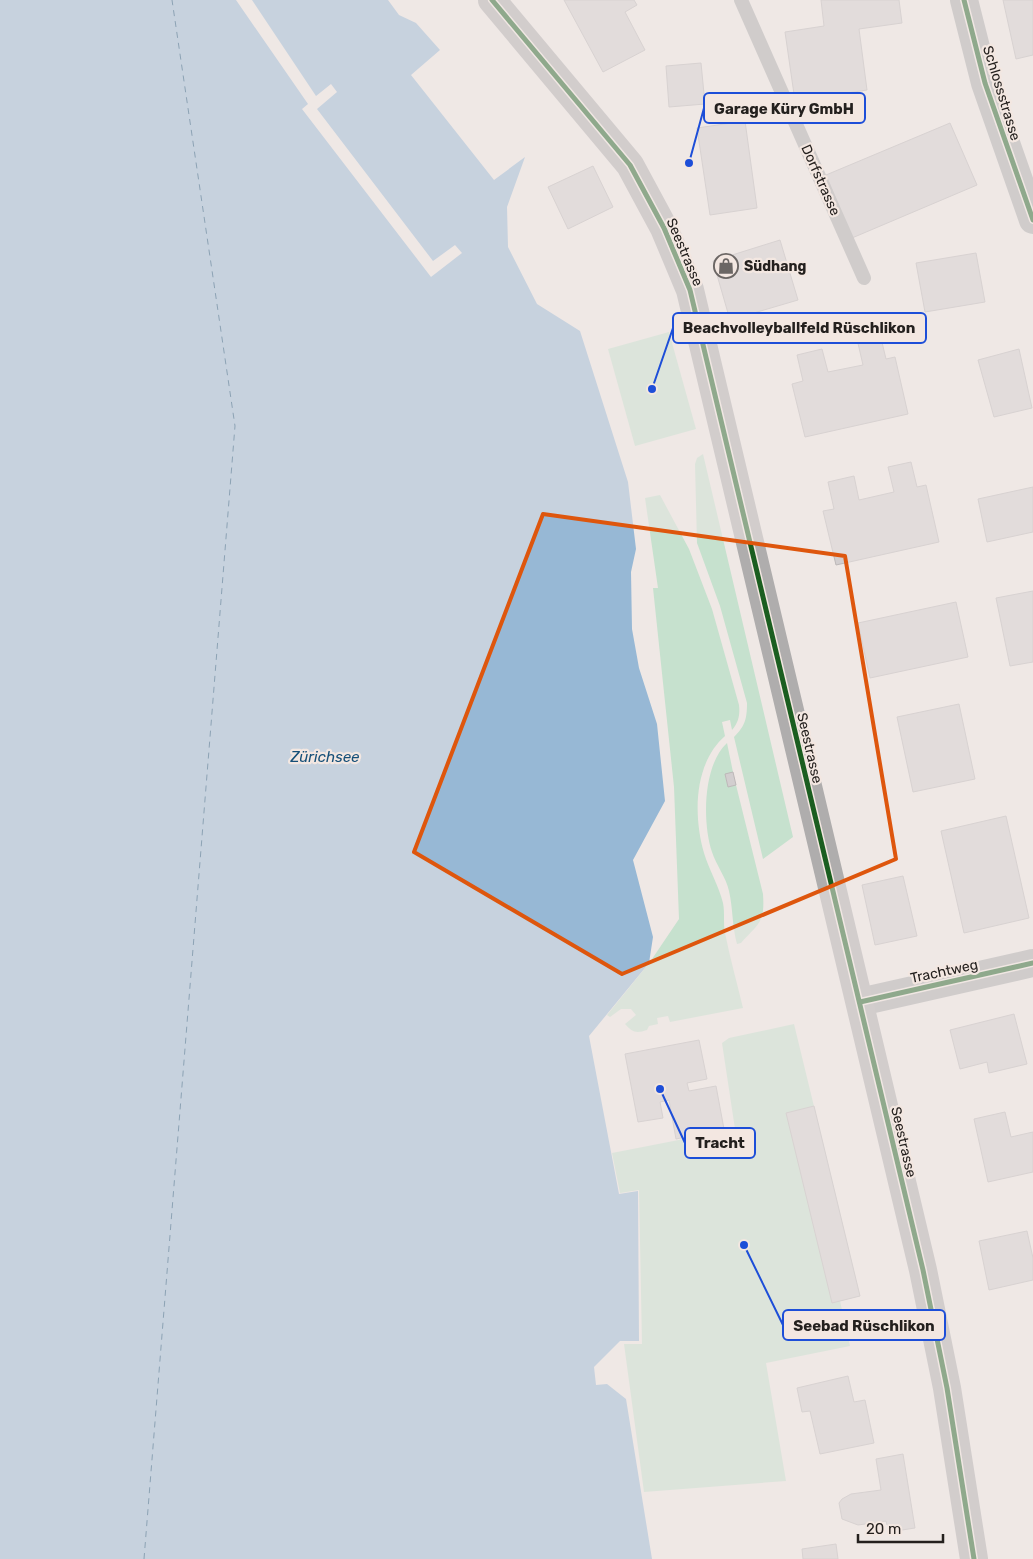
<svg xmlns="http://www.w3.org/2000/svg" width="1033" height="1559" viewBox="0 0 1033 1559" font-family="Rubik,sans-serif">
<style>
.green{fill:#c6e1ce}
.water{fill:#97b8d5}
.pier{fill:#efe8e5}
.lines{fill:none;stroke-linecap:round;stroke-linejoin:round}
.ferry{stroke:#154f78;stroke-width:1;stroke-dasharray:6 5;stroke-linecap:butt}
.building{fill:#d2cecf;stroke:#bcb8b8}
.lane{stroke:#abacab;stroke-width:14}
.street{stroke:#abacab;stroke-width:28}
.primary{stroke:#afadad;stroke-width:28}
.cycleway-casing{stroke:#f3e7e1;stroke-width:8}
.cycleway{stroke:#1b5e20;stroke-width:5}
.marked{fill:none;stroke:#de560d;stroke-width:4;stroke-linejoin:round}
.labels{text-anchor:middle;stroke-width:4.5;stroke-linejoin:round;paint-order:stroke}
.street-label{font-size:14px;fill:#24201e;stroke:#f3e7e1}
.poi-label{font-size:14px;font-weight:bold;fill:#24201e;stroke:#f3e7e1;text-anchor:start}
.water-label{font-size:15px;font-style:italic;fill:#154f78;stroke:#f3e7e1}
.leader{fill:none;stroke:#1d4ed8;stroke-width:2}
.callout-dot{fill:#1d4ed8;stroke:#f3e7e1;stroke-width:2}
.callout{fill:#f3e7e1;stroke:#1d4ed8;stroke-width:2}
.callout-label{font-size:15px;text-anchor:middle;font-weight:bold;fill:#24201e}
</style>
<rect width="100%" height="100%" fill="#efe8e5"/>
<!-- green -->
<g class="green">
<path d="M 669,332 L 696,429 L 635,446 L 608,349 Z"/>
<path d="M 703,454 L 793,837 L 763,859 L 734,737 C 745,726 747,719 747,703 L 720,606 L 697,543 L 695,464 L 697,458 Z"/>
<path d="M 660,495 L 689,549 L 712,609 L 739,705 C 740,714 739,722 732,730 L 730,720 L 722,722 L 725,736 C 694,763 693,815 704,853 C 709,870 719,886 723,903 C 725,913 723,923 725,933 C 730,958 737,983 743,1008 L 670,1022 L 668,1016 L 657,1018 L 658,1024 L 649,1026 L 647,1030 C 636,1034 632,1032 625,1024 L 636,1015 L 631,1009 L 621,1009 L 610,1017 L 607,1015 L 650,962 L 679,919 L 674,787 L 653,588 L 658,588 L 645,498 Z"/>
<path d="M 727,743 L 733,772 L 725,775 L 728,787 L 736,785 L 763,894 C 765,923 759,923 741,943 L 737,944 C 732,926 733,908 729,891 C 726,877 716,865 712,852 C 702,822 703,765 727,743 Z"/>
<path d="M 794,1024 L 860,1296 L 840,1301 L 850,1346 L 766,1363 L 786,1481 L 644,1492 L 624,1344 L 642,1344 L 639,1190 L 620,1193 L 612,1153 L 735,1129 L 722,1043 L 729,1038 Z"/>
</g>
<!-- water -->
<path class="water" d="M 0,0 L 388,0 L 399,15 L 416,23 L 440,50 L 411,75 L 494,180 L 525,157 L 507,207 L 508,247 L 537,304 L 580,331 L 628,482 L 636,549 L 631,572 L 632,629 L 639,668 L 657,724 L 665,801 L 633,860 L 653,937 L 649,963 L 589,1036 L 619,1194 L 638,1191 L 639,1341 L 620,1341 L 594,1367 L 596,1385 L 607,1384 L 626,1399 L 652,1559 L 0,1559 Z"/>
<!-- pier -->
<path class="pier" d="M 236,0 L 252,0 L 316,96 L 331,84 L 337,92 L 317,109 L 433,261 L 455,245 L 462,253 L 431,277 L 302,109 L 308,104 Z"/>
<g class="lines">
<!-- ferry -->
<path class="ferry" d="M 144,1559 L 235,426 L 172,0"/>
</g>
<!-- building -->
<g class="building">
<path d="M 564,0 L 634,0 L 637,5 L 625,12 L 645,50 L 603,72 Z"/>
<path d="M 821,0 L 899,0 L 902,23 L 859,29 L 867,90 L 795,101 L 785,32 L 824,26 Z"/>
<path d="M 1003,0 L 1033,0 L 1033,55 L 1016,59 Z"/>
<path d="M 701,63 L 705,104 L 669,107 L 666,66 Z"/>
<path d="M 745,121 L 757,208 L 710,215 L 697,128 Z"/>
<path d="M 950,123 L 977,185 L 852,238 L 826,175 Z"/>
<path d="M 593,166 L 613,207 L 568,229 L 548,187 Z"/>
<path d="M 780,240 L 798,300 L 730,320 L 713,261 Z"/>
<path d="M 976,253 L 985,302 L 925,312 L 916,263 Z"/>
<path d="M 880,334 L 886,359 L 895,357 L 908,414 L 805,437 L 792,384 L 803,381 L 797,355 L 822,349 L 828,372 L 863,365 L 857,339 Z"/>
<path d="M 1019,349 L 1032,408 L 994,417 L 978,360 Z"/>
<path d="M 911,462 L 917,487 L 926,485 L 939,542 L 836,565 L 823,511 L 834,509 L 828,482 L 854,476 L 859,500 L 894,492 L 888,467 Z"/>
<path d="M 1033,487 L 1033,532 L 987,542 L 978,499 Z"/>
<path d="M 1033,591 L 1033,662 L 1010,666 L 996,598 Z"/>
<path d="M 956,602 L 968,657 L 870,678 L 858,623 Z"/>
<path d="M 959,704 L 975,779 L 913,792 L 897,717 Z"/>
<path d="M 733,772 L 736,785 L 728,787 L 725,774 Z"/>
<path d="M 1006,816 L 1029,918 L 964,933 L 941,831 Z"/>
<path d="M 903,876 L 917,936 L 875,945 L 862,885 Z"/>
<path d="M 1014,1014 L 1027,1064 L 989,1073 L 987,1062 L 960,1069 L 950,1030 Z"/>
<path d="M 699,1040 L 707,1079 L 687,1083 L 689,1091 L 716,1086 L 724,1129 L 676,1139 L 669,1100 L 660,1102 L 663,1118 L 638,1122 L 625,1054 Z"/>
<path d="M 814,1106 L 860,1296 L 832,1303 L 786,1113 Z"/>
<path d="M 1005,1112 L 1011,1137 L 1033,1132 L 1033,1172 L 988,1182 L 974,1119 Z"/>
<path d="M 1027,1231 L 1033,1258 L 1033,1280 L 989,1290 L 979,1241 Z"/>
<path d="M 848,1376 L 854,1402 L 865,1400 L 874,1443 L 820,1454 L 810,1411 L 802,1412 L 797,1388 Z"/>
<path d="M 903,1454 L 915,1528 L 902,1530 L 887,1525 L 886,1521 L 858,1525 L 842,1519 L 839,1503 L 842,1499 L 851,1494 L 881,1490 L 876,1459 Z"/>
<path d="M 836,1544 L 838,1559 L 803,1559 L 802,1549 Z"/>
</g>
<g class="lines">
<!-- lane -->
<path class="lane" d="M 741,0 L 864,278"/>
<!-- street -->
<g class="street">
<path d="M 964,0 L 985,83 L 1033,220"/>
<path d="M 860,1002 L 1033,963"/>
</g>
<!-- primary -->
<path class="primary" d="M 492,0 L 630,165 L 664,228 L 690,290 L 923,1270 L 947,1388 L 974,1559"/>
<defs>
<g id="cycleway">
<path d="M 492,0 L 630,165 L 664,228 L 690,290 L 923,1270 L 947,1388 L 974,1559"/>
<path d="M 964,0 L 985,83 L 1033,220"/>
<path d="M 860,1002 L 1033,963"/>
</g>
</defs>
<!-- cycleway casing -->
<use href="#cycleway" class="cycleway-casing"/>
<!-- cycleway -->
<use href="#cycleway" class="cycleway"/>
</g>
<!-- marked area -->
<path d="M0 0H1033V1559H0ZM 543,514 L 845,556 L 896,859 L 622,974 L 414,852 Z" fill="#efe8e5" fill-opacity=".55" fill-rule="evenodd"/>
<path class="marked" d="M 543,514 L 845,556 L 896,859 L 622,974 L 414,852 Z"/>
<!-- icons -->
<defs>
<symbol id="shop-ring" viewBox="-11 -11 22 22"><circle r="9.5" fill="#f3e7e1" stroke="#6b6664" stroke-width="1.5"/><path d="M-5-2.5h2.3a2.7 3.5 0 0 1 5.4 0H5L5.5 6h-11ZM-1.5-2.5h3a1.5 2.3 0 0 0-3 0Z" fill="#6b6664"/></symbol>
</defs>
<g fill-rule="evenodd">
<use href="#shop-ring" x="712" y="252" width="28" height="28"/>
</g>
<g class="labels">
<!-- street labels -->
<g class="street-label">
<text transform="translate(1002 93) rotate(73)" y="5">Schlossstrasse</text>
<text transform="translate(821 180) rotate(66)" y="5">Dorfstrasse</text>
<text transform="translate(685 252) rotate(67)" y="5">Seestrasse</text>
<text transform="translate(810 748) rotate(77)" y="5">Seestrasse</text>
<text transform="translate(944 971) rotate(-12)" y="5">Trachtweg</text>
<text transform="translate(904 1142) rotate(77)" y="5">Seestrasse</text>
</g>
<!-- poi labels -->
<g class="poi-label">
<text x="744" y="271">Südhang</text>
</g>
<!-- water labels -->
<g class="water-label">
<text x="325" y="762">Zürichsee</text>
</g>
</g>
<!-- callouts -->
<path class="leader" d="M689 163L704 108M652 389L673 328M660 1089L685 1143M744 1245L783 1325"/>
<g class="callout-dot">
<circle cx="689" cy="163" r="5"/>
<circle cx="652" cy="389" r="5"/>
<circle cx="660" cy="1089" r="5"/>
<circle cx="744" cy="1245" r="5"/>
</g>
<g class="callout">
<rect x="704" y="93" width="161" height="30" rx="5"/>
<rect x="673" y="313" width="253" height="30" rx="5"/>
<rect x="685" y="1128" width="70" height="30" rx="5"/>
<rect x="783" y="1310" width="162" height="30" rx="5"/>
</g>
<g class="callout-label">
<text x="784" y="114">Garage Küry GmbH</text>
<text x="799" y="333">Beachvolleyballfeld Rüschlikon</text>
<text x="720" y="1148">Tracht</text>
<text x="864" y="1331">Seebad Rüschlikon</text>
</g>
<!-- scale -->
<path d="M858 1534v8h85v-8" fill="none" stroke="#24201e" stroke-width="2.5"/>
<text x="866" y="1534" font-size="15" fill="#24201e" stroke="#f3e7e1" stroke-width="4" paint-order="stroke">20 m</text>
</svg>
